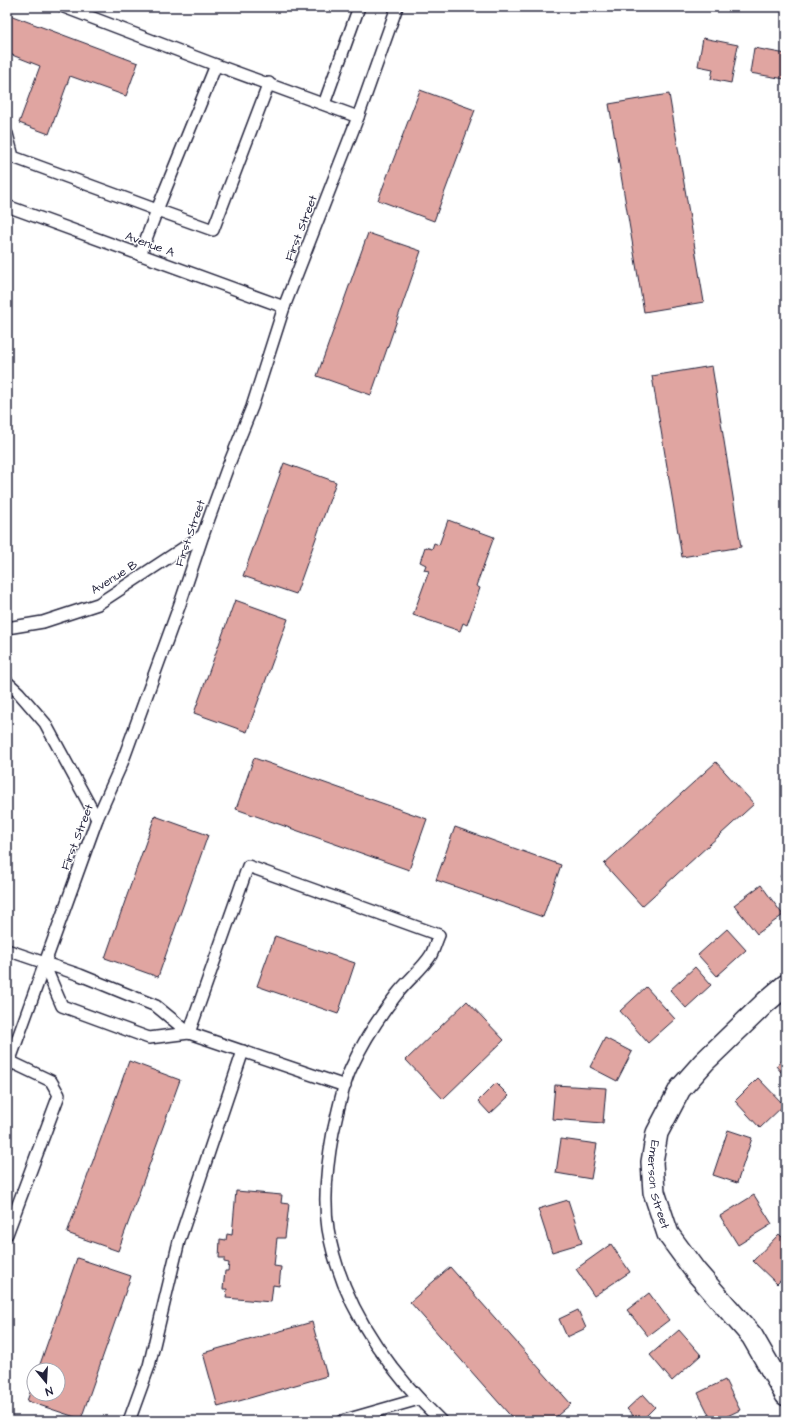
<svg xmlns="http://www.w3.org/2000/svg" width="793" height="1428" viewBox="0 0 793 1428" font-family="'Architects Daughter',sans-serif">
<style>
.building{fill:#e0a5a1;stroke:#22223b}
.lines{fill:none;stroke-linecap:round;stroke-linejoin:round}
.lane-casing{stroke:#22223b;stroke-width:14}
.street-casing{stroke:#22223b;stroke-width:24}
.lane{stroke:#fff;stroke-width:11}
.street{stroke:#fff;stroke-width:21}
.labels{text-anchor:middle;stroke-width:3;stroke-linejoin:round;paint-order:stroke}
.street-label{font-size:12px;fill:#22223b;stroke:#fff}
</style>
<rect width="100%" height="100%" fill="#fff"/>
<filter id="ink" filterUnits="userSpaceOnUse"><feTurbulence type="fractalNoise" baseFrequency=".025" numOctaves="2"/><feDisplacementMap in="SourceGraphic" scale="8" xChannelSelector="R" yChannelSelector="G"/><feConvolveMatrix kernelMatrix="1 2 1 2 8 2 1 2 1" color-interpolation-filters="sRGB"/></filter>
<g filter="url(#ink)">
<!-- building -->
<g class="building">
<path d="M 7,14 L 138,63 L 126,96 L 70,76 L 49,134 L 19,123 L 40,66 L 7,53 Z"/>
<path d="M 703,38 L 738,45 L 731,83 L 711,79 L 713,69 L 698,66 Z"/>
<path d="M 754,48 L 786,54 L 785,79 L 750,73 Z"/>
<path d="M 420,90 L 475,110 L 434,221 L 378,200 Z"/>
<path d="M 669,94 L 704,302 L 644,312 L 609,104 Z"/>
<path d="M 368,233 L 421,251 L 371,395 L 317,376 Z"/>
<path d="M 712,366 L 741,547 L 682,557 L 652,376 Z"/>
<path d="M 284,463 L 336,482 L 296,594 L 243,576 Z"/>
<path d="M 448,520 L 494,537 L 476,586 L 480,588 L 467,625 L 463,623 L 460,631 L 413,615 L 429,571 L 424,570 L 426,565 L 420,562 L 425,547 L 432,549 L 434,543 L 439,545 Z"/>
<path d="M 235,600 L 288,619 L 247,732 L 194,713 Z"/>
<path d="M 254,758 L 427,819 L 409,870 L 236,809 Z"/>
<path d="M 716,762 L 754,804 L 642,906 L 604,864 Z"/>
<path d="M 155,816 L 208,835 L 158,977 L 105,958 Z"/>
<path d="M 455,827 L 561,865 L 543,917 L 436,880 Z"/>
<path d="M 786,871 L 786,884 L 780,876 Z"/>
<path d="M 761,885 L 783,915 L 757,934 L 734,905 Z"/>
<path d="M 727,929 L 746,950 L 717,976 L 698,955 Z"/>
<path d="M 275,936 L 355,963 L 338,1014 L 257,986 Z"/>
<path d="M 695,967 L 711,985 L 686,1008 L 670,990 Z"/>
<path d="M 646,987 L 675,1019 L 648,1043 L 620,1011 Z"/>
<path d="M 467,1001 L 504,1040 L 443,1099 L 406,1060 Z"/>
<path d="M 605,1038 L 632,1052 L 617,1081 L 590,1067 Z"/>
<path d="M 786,1057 L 786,1078 L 776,1066 Z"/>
<path d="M 129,1061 L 180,1080 L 118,1251 L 67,1233 Z"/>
<path d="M 758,1078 L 784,1105 L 760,1128 L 735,1101 Z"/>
<path d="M 496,1083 L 509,1096 L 490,1114 L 478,1101 Z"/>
<path d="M 555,1085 L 606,1088 L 603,1123 L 552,1119 Z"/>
<path d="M 728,1130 L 752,1138 L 737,1183 L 713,1175 Z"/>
<path d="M 561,1139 L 597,1144 L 591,1179 L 556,1173 Z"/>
<path d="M 236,1191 L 282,1195 L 281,1203 L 289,1204 L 285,1238 L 277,1238 L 274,1266 L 281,1267 L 279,1286 L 273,1285 L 271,1302 L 226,1298 L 227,1289 L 223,1289 L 225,1271 L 228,1271 L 229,1263 L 224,1262 L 224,1258 L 219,1258 L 220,1239 L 226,1240 L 227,1234 L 232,1235 Z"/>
<path d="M 754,1195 L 772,1224 L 738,1245 L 720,1216 Z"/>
<path d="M 568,1200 L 582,1243 L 552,1252 L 538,1209 Z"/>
<path d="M 779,1234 L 786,1241 L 786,1275 L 777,1284 L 753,1261 Z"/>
<path d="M 611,1244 L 630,1272 L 594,1296 L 576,1269 Z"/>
<path d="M 77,1258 L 131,1276 L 81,1419 L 27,1401 L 34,1381 L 34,1394 L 58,1394 L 58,1370 L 38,1370 Z"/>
<path d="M 450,1267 L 571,1404 L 551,1421 L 515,1421 L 410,1302 Z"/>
<path d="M 649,1293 L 669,1320 L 648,1336 L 627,1310 Z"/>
<path d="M 578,1310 L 586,1328 L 567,1337 L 559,1319 Z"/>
<path d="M 312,1322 L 327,1376 L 218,1407 L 203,1353 Z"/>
<path d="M 679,1330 L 701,1355 L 672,1381 L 650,1355 Z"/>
<path d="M 725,1380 L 740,1410 L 717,1421 L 712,1421 L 698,1393 Z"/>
<path d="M 643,1394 L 655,1407 L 641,1421 L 638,1421 L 627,1409 Z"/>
</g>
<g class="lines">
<defs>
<g id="lane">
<path d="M 64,7 L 216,65 L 358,117"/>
<path d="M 324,104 L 359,7"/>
<path d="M 7,134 L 13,157 L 157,210 L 216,65"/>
<path d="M 7,206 L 284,307"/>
<path d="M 140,255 L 157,210 L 213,230 L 269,83"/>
<path d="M 7,628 L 43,622 L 98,604 L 203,535"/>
<path d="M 7,682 L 19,693 L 45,723 L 97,819"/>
<path d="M 7,950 L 80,975 L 156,1006 L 189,1033 L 149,1038 L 62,1006 L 44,964"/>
<path d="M 7,1068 L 97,819 L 122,763 L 180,604 L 203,535 L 227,469 L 252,407 L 284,307 L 358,117 L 397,7"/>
<path d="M 345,1086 L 189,1033 L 248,866 L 439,935 C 436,942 434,949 431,955 C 423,968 407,981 397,994 C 379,1017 363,1042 351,1068 C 342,1087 338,1112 333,1132 C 327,1164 323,1197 328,1229 C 341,1305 387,1369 441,1421"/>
<path d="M 7,1234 L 59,1095 L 51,1081 L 9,1061"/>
<path d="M 129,1421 L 149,1366 L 179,1241 L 243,1051"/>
<path d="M 342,1421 L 419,1399"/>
</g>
<g id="street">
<path id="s1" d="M 786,985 L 766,1002 L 704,1062 L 680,1089 L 657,1133 L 652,1162 L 654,1192 L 668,1234 L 696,1272 L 752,1336 L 786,1395"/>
</g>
</defs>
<!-- lane casing -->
<use href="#lane" class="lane-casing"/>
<!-- street casing -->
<use href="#street" class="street-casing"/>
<!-- lane -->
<use href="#lane" class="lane"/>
<!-- street -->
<use href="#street" class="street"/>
</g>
</g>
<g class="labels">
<!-- street labels -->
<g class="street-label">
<text transform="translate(301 228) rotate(-69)" y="4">First Street</text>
<text transform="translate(150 244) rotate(20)" y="4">Avenue A</text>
<text transform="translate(190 533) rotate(-71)" y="4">First Street</text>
<text transform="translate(114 577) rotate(-32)" y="4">Avenue B</text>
<text transform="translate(77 837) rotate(-69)" y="4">First Street</text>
<text dy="4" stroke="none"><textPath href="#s1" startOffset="251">Emerson Street</textPath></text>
</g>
</g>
<!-- margin -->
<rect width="793" height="1428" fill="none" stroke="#fff" stroke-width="24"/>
<rect x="12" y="12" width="769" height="1404" fill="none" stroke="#22223b" stroke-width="1.5" filter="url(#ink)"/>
<!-- north arrow -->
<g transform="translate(46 1382) rotate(162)"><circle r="19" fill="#ffffff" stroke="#a7a7b1"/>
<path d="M0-3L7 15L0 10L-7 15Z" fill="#22223b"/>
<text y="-6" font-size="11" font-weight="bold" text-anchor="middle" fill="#22223b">N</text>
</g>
</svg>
